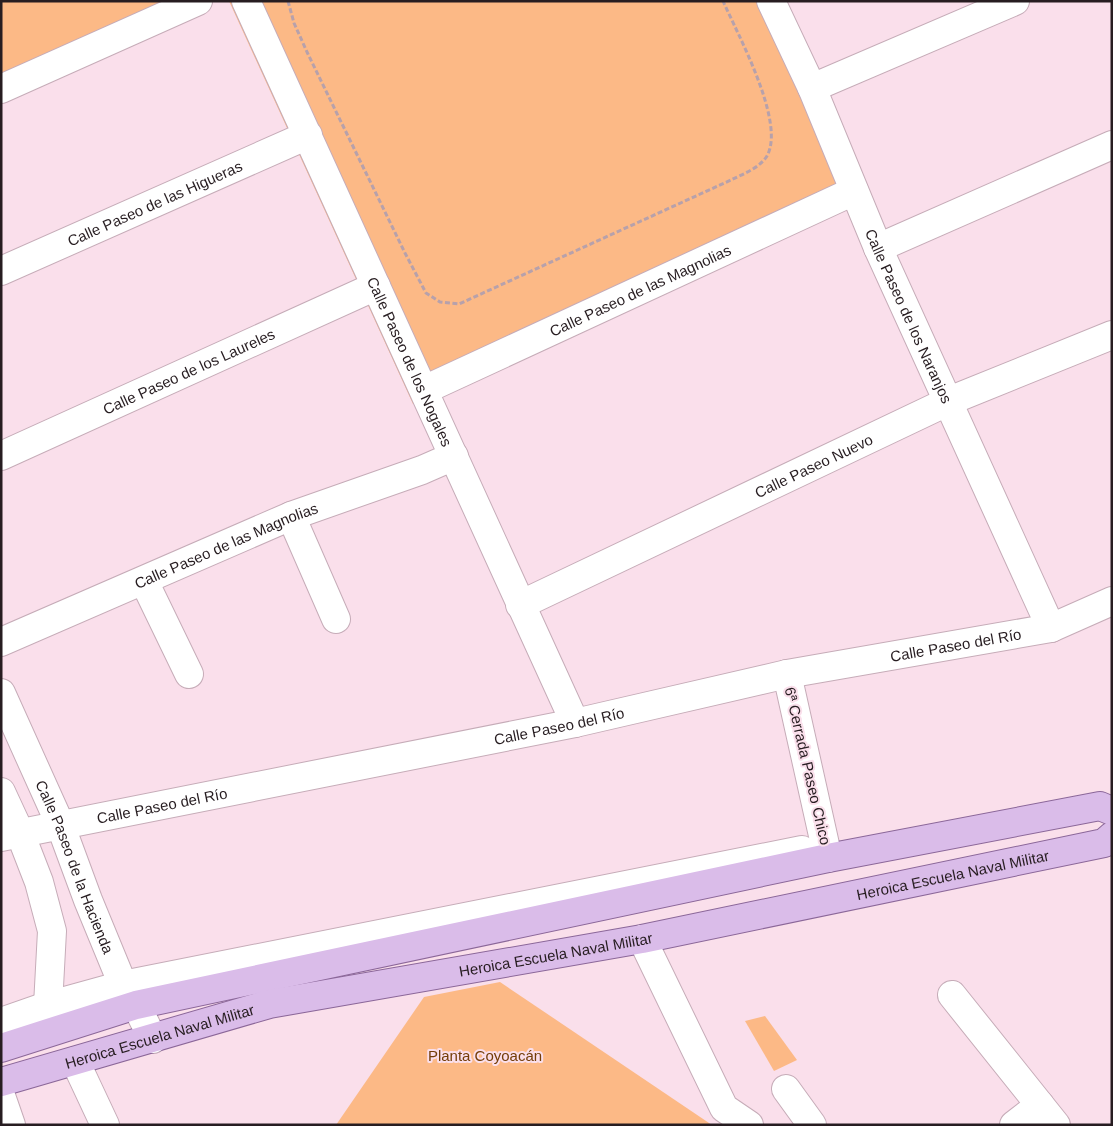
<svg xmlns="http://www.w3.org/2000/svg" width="1113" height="1126" font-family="Arial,sans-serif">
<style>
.green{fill:#fcb986}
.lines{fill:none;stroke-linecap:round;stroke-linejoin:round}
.minor-casing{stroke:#c6acb8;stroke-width:30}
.major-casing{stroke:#8b6799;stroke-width:30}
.path{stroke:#b7a1ab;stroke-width:3;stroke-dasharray:5 2.5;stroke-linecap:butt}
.minor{stroke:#fff;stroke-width:28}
.major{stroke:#dabce9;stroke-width:28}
.labels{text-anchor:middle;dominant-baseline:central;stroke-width:4;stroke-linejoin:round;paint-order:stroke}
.street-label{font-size:15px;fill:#271d21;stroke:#fadfeb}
.park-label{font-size:15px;fill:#733d08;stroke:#fadfeb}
</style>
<rect width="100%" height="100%" fill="#fadfeb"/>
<g class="green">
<path d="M1,1H174L1,76Z"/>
<path d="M229,1H759L854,205L413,404Z"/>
<path d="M500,982L712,1125H336L424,997Z"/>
<path d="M765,1016L797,1060L774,1071L745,1021Z"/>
</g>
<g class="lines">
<g class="minor-casing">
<g id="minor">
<path id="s1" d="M246,1L575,723"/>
<path id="s2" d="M771,1L812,88L878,248L1051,628"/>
<path d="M812,88L1015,1"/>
<path d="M1,89L198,1"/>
<path d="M878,248L1112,145"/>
<path id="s3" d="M1,271L308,135"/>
<path id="s4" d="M424,390L854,191"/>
<path id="s5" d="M1,456L376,286"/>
<path d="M291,516L336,619"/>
<path d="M144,581L189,674"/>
<path id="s6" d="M520,605L949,401L1112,335"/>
<path id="s7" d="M1,642L291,516L422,470L454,456"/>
<path d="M787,674L828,858"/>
<path id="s8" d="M1,693L60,824L88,900L123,985L136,1005L153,1039"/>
<path d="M1,792L20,833L39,882L52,931L47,1024"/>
<path id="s9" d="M1,837L575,723L787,674L1051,628L1112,601"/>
<path d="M642,939L724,1108L749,1125"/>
<path d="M952,995L1056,1125"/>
<path d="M1,1022L47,1006L123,985L802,850"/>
<path d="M75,1061L105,1125"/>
<path d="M786,1089L812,1125"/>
<path d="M1,1096L11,1125"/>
<path d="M1014,1125L1040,1105"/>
</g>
</g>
<g class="major-casing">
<g id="major">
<path d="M1,1048L136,1005L828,858L1100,806L1112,811"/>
<path id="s10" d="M1,1082L269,1004L642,939L1104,843L1112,836"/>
</g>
</g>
<path class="path" d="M288,1L294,23L307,52L405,253L426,293L440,302L459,304L731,180C743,174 762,167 768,154C784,119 738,35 723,1"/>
<use href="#minor" class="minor"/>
<use href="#major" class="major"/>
</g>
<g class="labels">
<g class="street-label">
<text stroke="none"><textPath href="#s3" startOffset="168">Calle Paseo de las Higueras</textPath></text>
<text stroke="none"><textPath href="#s4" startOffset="238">Calle Paseo de las Magnolias</textPath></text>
<text stroke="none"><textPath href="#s2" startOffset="344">Calle Paseo de los Naranjos</textPath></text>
<text stroke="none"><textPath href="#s1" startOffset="396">Calle Paseo de los Nogales</textPath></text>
<text stroke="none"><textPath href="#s5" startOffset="206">Calle Paseo de los Laureles</textPath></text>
<text stroke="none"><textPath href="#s6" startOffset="325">Calle Paseo Nuevo</textPath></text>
<text stroke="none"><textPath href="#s7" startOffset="245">Calle Paseo de las Magnolias</textPath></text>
<text stroke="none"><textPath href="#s9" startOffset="974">Calle Paseo del Río</textPath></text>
<text stroke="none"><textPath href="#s9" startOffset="569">Calle Paseo del Río</textPath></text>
<text transform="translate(808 766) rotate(77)">6ª Cerrada Paseo Chico</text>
<text stroke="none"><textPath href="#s9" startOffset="164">Calle Paseo del Río</textPath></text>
<text stroke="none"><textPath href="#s8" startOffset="189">Calle Paseo de la Hacienda</textPath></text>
<text stroke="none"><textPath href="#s10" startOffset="975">Heroica Escuela Naval Militar</textPath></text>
<text stroke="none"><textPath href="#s10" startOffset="570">Heroica Escuela Naval Militar</textPath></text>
<text stroke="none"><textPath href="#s10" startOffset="165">Heroica Escuela Naval Militar</textPath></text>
</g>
<g class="park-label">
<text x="485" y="1055">Planta Coyoacán</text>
</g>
</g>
<rect width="1113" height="1126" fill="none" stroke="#271d21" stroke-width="5"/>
</svg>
